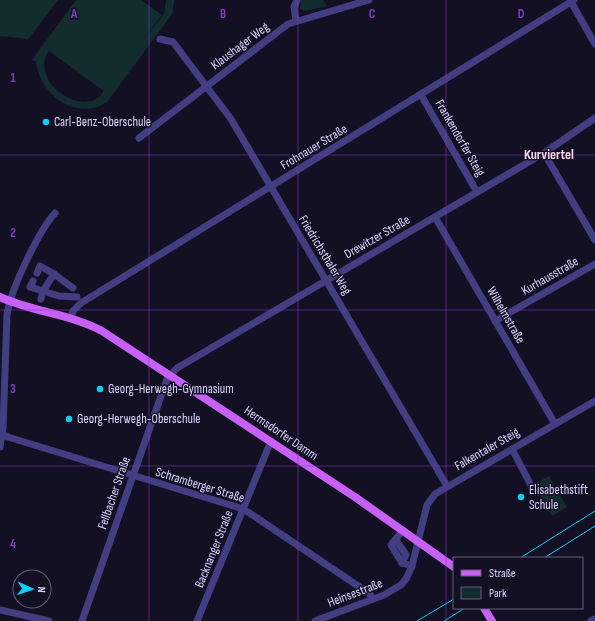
<svg xmlns="http://www.w3.org/2000/svg" width="595" height="621" font-family="'Sofia Sans Condensed',sans-serif">
<style>
.green{fill:#132d2e;fill-rule:evenodd}
.lines{fill:none;stroke-linecap:round;stroke-linejoin:round}
.minor{stroke:#433d81;stroke-width:7}
.major{stroke:#c860f8;stroke-width:8}
.tram{stroke:#0ad0f4;stroke-width:1}
.grid{fill:none;stroke:#853dc5;stroke-width:1;stroke-opacity:0.55}
.poi-dot{fill:#0ad0f4;stroke:#141024;stroke-width:1.5}
.labels{text-anchor:middle;dominant-baseline:central;stroke-width:3;stroke-linejoin:round;paint-order:stroke}
.street-label{font-size:13px;fill:#dbd5fd;stroke:#141024}
.poi-label{font-size:13px;fill:#dbd5fd;stroke:#141024;text-anchor:start}
.neighbourhood-label{font-size:14px;font-weight:bold;fill:#fdd6ed;stroke:#141024}
.grid-label{font-size:13px;text-anchor:middle;font-weight:bold;fill:#853dc5;stroke:#141024;stroke-width:3;stroke-linejoin:round;paint-order:stroke}
</style>
<rect width="100%" height="100%" fill="#141024"/>
<g class="green">
<path d="M0,0H58L28,39L0,36Z"/>
<path d="M76,0H141L162,15L140,44L164,14L166,0H174V2L172,14L107,102C77,122 40,95 36,62L32,60ZM49,51L104,91C86,122 27,80 49,51Z"/>
<path d="M301,0H323L327,6L305,11L300,9Z"/>
<path d="M549,476L567,507L552,516L534,485Z"/>
</g>
<g class="lines">
<g class="minor">
<path d="M570,0L595,44"/>
<path d="M296,21L294,7L297,0"/>
<path d="M160,39L173,42L231,119L447,486"/>
<path d="M421,95L477,192"/>
<path d="M139,138L288,24L369,0"/>
<path d="M544,153L595,240"/>
<path d="M435,217L555,424"/>
<path d="M37,273L40,266L54,274L73,288"/>
<path d="M33,281L30,287L59,296L77,297"/>
<path d="M41,299L43,291L54,274"/>
<path d="M71,318L73,311L81,303L574,0"/>
<path d="M495,321L595,264"/>
<path d="M0,433L8,437L237,507L248,512L370,594L372,599"/>
<path d="M0,447L3,428L7,315C10,291 38,232 55,213"/>
<path d="M512,449L534,491"/>
<path d="M403,530L391,545L402,563L412,566"/>
<path d="M396,540L406,555L402,563"/>
<path d="M0,610L49,621"/>
<path d="M82,621L167,379L177,368L544,153L595,118"/>
<path d="M197,621L271,441"/>
<path d="M315,621L384,595L401,585L406,579L412,566L427,505L435,494L595,401"/>
<path d="M591,621L595,619"/>
</g>
<g class="major">
<path d="M0,297C33,312 70,314 102,331L355,497L454,567"/>
<path d="M484,608L492,621"/>
</g>
<g class="tram">
<path d="M520,558L595,511"/>
<path d="M544,558L595,526"/>
<path d="M417,621L454,599"/>
<path d="M444,621L465,608"/>
</g>
</g>
<path class="grid" d="M149,0V621M298,0V621M446,0V621M0,155H595M0,310H595M0,466H595"/>
<g class="poi-dot">
<circle cx="46" cy="122" r="4"/>
<circle cx="100" cy="389" r="4"/>
<circle cx="69" cy="419" r="4"/>
<circle cx="521" cy="497" r="4"/>
</g>
<g class="labels">
<g class="street-label">
<text transform="translate(240 46) rotate(-37)">Klaushager Weg</text>
<text transform="translate(460 138) rotate(60)">Frankendorfer Steig</text>
<text transform="translate(314 147) rotate(-31)">Frohnauer Straße</text>
<text transform="translate(377 237) rotate(-30)">Drewitzer Straße</text>
<text transform="translate(325 255) rotate(59)">Friedrichsthaler Weg</text>
<text transform="translate(550 276) rotate(-30)">Kurhausstraße</text>
<text transform="translate(506 315) rotate(60)">Wilhelmstraße</text>
<text transform="translate(281 433) rotate(34)">Hermsdorfer Damm</text>
<text transform="translate(487 449) rotate(-30)">Falkentaler Steig</text>
<text transform="translate(200 485) rotate(17)">Schramberger Straße</text>
<text transform="translate(114 493) rotate(-71)">Fellbacher Straße</text>
<text transform="translate(214 549) rotate(-68)">Backnanger Straße</text>
<text transform="translate(355 593) rotate(-21)">Heinsestraße</text>
</g>
<g class="poi-label">
<text x="54" y="122">Carl-Benz-Oberschule</text>
<text x="108" y="389">Georg-Herwegh-Gymnasium</text>
<text x="77" y="419">Georg-Herwegh-Oberschule</text>
<text x="529" y="490">Elisabethstift<tspan x="529" dy="15">Schule</tspan></text>
</g>
<g class="neighbourhood-label">
<text x="549" y="154">Kurviertel</text>
</g>
</g>
<g class="grid-label">
<text x="74" y="18">A</text>
<text x="223" y="18">B</text>
<text x="372" y="18">C</text>
<text x="521" y="18">D</text>
<text x="13" y="82">1</text>
<text x="13" y="237">2</text>
<text x="13" y="393">3</text>
<text x="13" y="548">4</text>
</g>
<rect x="453" y="557" width="130" height="52" fill="#141024" stroke="#645f7b"/>
<rect x="461" y="570" width="20" height="6" fill="#c860f8" stroke="#645f7b"/>
<text x="489" y="577" font-size="12" fill="#dbd5fd">Straße</text>
<rect x="461" y="587" width="20" height="12" fill="#132d2e" stroke="#645f7b"/>
<text x="489" y="597" font-size="12" fill="#dbd5fd">Park</text>
<g transform="translate(32 589) rotate(93)"><circle r="19" fill="#141024" stroke="#645f7b"/>
<path d="M0-3L7 15L0 10L-7 15Z" fill="#0ad0f4"/>
<text y="-6" font-size="11" font-weight="bold" text-anchor="middle" fill="#dbd5fd">N</text>
</g>
</svg>
